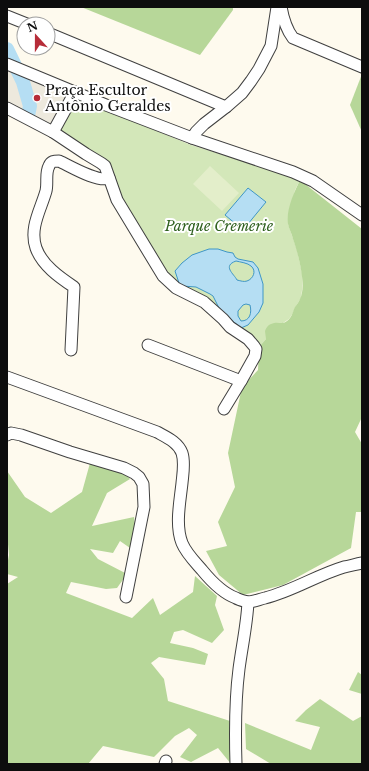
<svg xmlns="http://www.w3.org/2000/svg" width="369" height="771" font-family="'Libre Baskerville',serif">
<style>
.green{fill:#d3e7b9}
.forest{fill:#b7d799}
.pitch{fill:#e3eeca}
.plaza{fill:#ede9dd}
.water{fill:#b5def3;stroke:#3f96c6;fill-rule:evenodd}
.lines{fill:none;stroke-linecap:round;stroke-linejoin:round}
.river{stroke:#b5def3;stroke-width:14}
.minor-casing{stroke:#404040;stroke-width:13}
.minor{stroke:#fff;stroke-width:11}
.poi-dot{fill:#b62c38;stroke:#fff;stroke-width:1.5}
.labels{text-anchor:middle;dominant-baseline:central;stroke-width:4;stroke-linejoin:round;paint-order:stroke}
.poi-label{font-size:14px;fill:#0d0d0d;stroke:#fff;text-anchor:start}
.park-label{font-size:14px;font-style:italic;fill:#306120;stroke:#fff}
</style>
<rect width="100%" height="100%" fill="#fefaee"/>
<path class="green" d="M77,98L191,145L292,176L300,180L295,190L288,224L297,250L302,273V290L301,298L296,306L293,313L289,319L283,323H276L266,339L259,347L189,292L168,278L122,200L109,165L59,132Z"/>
<g class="forest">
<path d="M81,7H233V10L200,55Z"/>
<path d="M362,74V132L350,105Z"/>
<path d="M300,180L362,229V417L355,432L362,444V512H356L351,548L283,585L243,595L219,575L206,551L227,546L218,522L235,487L228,453L242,387L258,370L259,347L266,339L265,331C266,328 268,325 271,324C279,320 283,327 290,318C293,314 293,311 295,307C297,304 299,302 300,299C307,286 298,253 293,239C292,234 289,229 288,224C286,209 294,193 300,180Z"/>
<path d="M90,463L125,473L130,479L107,493L92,526L134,517L136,533L130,548L120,541L113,553L90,549L98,559L127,574L117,588L106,589L71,582L66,593L132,618L153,598L160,615L193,592L195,576L217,596L215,605L224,630L212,643L183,630L174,632L170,643L193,648L208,654L205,665L159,657L151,663L164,679L168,701L230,721L234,764H231L218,748L191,762L180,757L197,735L189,728L175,736L154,757L103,746L88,764H7V584L18,577L7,574V566L9,555L7,533V471L25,497L51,513L82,492Z"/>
<path d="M358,672L362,675V694L349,690Z"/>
<path d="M320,699L353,721L362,716V764H271L246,749L245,723L311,750L320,727L295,721L306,710Z"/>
</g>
<path class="pitch" d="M210,166L239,193L222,211L193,184Z"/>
<path class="plaza" d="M7,68L69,94L52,127L9,104L7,101Z"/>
<g class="water">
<path d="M248,188L266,202L243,230L225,215Z"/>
<path d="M209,249H218L227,252L233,253L235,257L238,259L253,262L258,268L263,284V303L259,312L248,325L241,328L222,312L219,308L213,296L210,294L196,287L182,286L179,283L175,271L182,263L192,255ZM236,261C240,262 248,263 251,266C257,271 253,279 247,281C244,282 241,281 237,280C234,274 222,266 236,261ZM246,304L250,305C252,313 250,321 241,321L238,316V311L243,305Z"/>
</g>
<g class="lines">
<path class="river" d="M7,49L23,82L30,106L28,116"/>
<g class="minor-casing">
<g id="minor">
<path d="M281,7C283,18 286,29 293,38L362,67"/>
<path d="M7,16L27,24"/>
<path d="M48,33L226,107"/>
<path d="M7,64L106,105L192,138L293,172L313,181L362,215"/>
<path d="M7,108L53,132L86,154L101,163L105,166L117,200L163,276L176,288L204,302L223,319L230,327L248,339L254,346L256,349L255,356L241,381L224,409"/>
<path d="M53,132L75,92"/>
<path d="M192,138L196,132L204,124L226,107L242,93L251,81L259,69L271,46L277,7"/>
<path d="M148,345L241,381"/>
<path d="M71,350L74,287C59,277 42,265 36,248C29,228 41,209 46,191C48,183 45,173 49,166C51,161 54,161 59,161C70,166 98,183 109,178"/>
<path d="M7,377L157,432C166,437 178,442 182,453C185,462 183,473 182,483C180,502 175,525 182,543C186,553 195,562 202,570C211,581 222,593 236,598C239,600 244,601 248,602C253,602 260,599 265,598C293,591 317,575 344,567C350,566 356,564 362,563"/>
<path d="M7,435L11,433L21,435L70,452L124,468L134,473L139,477L143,484L144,507L126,597"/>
<path d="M165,764L166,761"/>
<path d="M236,764C235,732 235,700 239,669C242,646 247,624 248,602"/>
</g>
</g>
<use href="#minor" class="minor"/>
</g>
<circle class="poi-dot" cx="37" cy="98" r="4"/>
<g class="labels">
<g class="poi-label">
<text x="45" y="90">Praça Escultor<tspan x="45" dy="16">Antônio Geraldes</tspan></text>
</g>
<g class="park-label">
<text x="219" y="226">Parque Cremerie</text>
</g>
</g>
<rect width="369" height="771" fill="none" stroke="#0d0d0d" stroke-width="16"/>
<g transform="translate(36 36) rotate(339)"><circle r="19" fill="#ffffff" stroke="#9e9e9e"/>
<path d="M0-3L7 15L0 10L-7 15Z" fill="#b62c38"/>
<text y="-6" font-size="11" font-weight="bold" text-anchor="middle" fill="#0d0d0d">N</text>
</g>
</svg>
